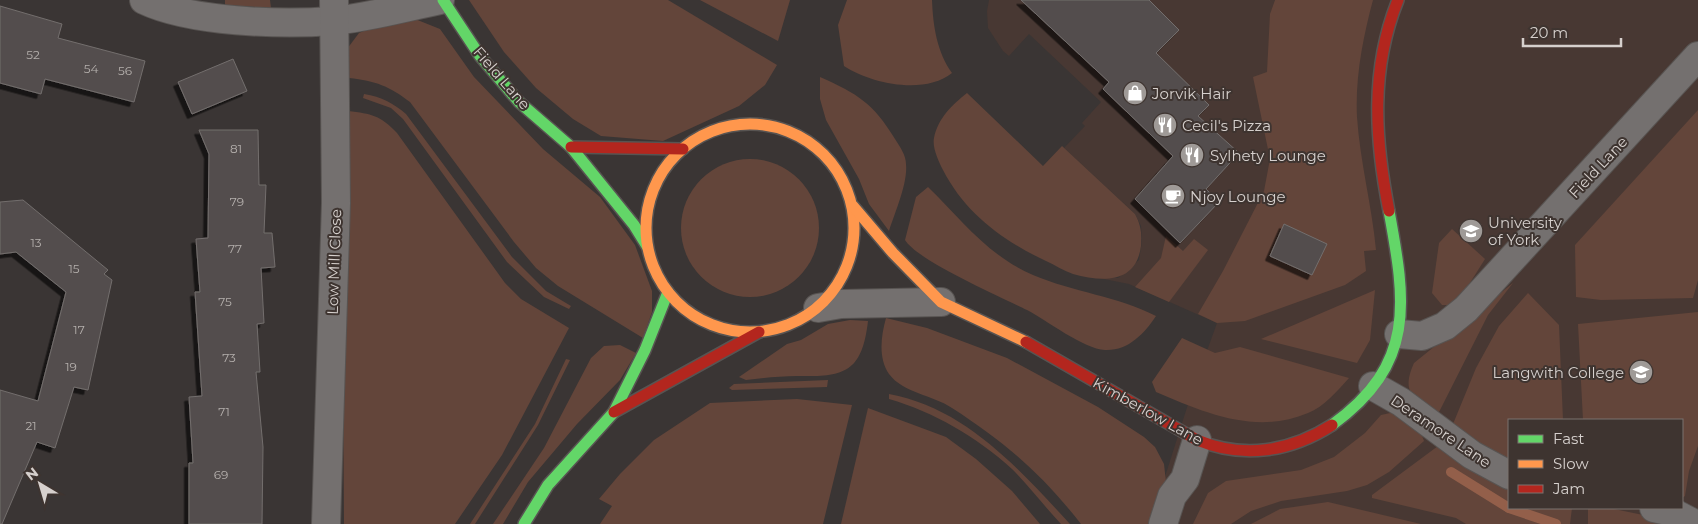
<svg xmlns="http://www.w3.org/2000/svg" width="1698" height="524" font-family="Montserrat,sans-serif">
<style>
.built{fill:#483833;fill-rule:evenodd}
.green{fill:#63453a}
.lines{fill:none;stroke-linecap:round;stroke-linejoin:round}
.stream{stroke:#935f4a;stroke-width:10}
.building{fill:#534e4d;stroke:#736e6d;filter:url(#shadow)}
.street-casing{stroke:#585452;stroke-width:30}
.fast-casing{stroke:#585452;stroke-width:14}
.slow-casing{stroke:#585452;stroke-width:14}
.jam-casing{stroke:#585452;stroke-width:14}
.street{stroke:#74706f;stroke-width:28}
.fast{stroke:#63d668;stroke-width:11}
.slow{stroke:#ff974d;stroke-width:11}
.jam{stroke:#b3261e;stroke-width:11}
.labels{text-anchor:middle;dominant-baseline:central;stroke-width:4;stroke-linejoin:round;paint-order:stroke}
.number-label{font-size:12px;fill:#b5b0ad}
.street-label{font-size:15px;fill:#d6d0cd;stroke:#3e3430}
.poi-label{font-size:15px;fill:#d6d0cd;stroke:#3e3430;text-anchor:start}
</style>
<defs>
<filter id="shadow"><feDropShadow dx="-4.5" dy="4.5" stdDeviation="0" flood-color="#0009"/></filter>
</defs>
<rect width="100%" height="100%" fill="#3a3534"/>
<path class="built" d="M989,0H1275L1271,12L1283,0H1698V524H1150L1190,398L1217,323L1129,284L1089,276L1118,278L1139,260L1142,241L1141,226L1135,214L1064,148L1085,126L1082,123L1101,102L1029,34L1009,56L1003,51L988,28L987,11ZM1509,420H1682V508H1509Z"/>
<g class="green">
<path d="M225,0H270L271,8L225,5Z"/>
<path d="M469,0H668L777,65L765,85L739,106L663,141L601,136L573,119L536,88L504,52Z"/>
<path d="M700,0H790L778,41Z"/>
<path d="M847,0H932C933,26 937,52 952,73C925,95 871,84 844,66L838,25Z"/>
<path d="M1275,0H1373C1363,37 1355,78 1357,117C1360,162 1372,206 1376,250L1364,251L1366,271L1345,285L1245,321L1217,323L1198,314L1223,271L1264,191L1270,159L1253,77L1267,72L1270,14Z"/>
<path d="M415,19L440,29L474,77L543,149L600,197L635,245L652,291V312L643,338L558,286L536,268L514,242L410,102C389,86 376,81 349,78L347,49L359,33L377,25Z"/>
<path d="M820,77C858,94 873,103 895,139C900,147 906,155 906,164C908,183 895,212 889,231L869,204L859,179L826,120L820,99Z"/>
<path d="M967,93L1043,166L1062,146L1135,214C1141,225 1142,234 1141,246C1136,284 1103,282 1073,274C1064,271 1055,265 1046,261C1003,241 965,213 943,170C939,162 932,148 934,138C938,118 952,105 967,93Z"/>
<path d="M364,94C382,97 393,103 406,114L512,257L546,291L571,306L569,309L544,297L507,262L403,119L391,108L363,98Z"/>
<path d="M1698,110V280L1693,298L1601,300L1576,297L1575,245Z"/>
<path d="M348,111C372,114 380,115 397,133L505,283L521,299L569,328L502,455L455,524H344L343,373Z"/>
<circle cx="750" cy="228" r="69"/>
<path d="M928,187C962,220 987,255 1033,275C1073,292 1117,296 1156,316C1144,334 1128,351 1105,350C1084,349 1046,320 1027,310C1001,297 918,261 905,240L916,197Z"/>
<path d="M1452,229L1485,259L1456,305H1442L1432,293L1439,243Z"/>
<path d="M1166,236L1183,251L1194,239L1208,250L1169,302L1135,287L1161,258Z"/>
<path d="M1513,283L1488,315L1437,416C1415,398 1400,394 1414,363Z"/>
<path d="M1375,290L1370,340L1357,363L1261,339Z"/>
<path d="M1528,293L1559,325L1563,420H1509V461L1489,452L1453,424L1476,368L1499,326Z"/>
<path d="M1698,312V446L1689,471L1685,496L1682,498V420H1583L1578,324Z"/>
<path d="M886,318L927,328L1007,358L1098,407L1144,437L1155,447L1164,464L1166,482L1151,524H1081C1041,473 1006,443 952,408C933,395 903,393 889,374C878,358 881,336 886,318Z"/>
<path d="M850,320L868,321C862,373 844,377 797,376C780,376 763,378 746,380L739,377L787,344L801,340L828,324Z"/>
<path d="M1182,338L1215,353L1240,347L1349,378C1338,390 1324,407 1308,413C1256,435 1205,413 1156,392L1152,382Z"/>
<path d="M620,345L636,353L620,380L577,424L528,482L503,524H493L544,448L591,358L604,346Z"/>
<path d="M566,359L570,360L538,425L475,524H470L535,424Z"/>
<path d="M828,380L827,387L732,390L729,388L734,384Z"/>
<path d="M889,394C966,408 1020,470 1070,524H1061C1044,506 1029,486 1012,469C977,437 934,412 889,399Z"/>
<path d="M797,399L852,405L823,524H600L612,506L599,499L620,474L654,440L710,403Z"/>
<path d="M868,408L946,437L976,459L1012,491L1040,524H841Z"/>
<path d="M1395,412L1421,433L1424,441L1389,472L1367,485L1347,491L1281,501L1251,511L1231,524H1193L1208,493L1226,481L1301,470L1334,457L1365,433L1381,415Z"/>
<path d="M1438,446L1509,486V508H1572L1570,524H1466L1456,518L1372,498V495Z"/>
<path d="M1328,502L1421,524H1251L1280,509Z"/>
<path d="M1588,508L1614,509L1687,524H1588Z"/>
</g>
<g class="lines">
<g class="stream">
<path d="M1451,472L1509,508"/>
<path d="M1509,508L1556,524"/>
</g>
</g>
<g class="building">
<path d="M1021,0H1149L1179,30L1156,53L1209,105L1198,116L1239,153L1206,189L1219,202L1180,243L1135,199L1173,156L1103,89L1109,82Z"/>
<path d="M0,6L62,24L58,38L145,61L134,102L45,79L41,94L0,83Z"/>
<path d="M233,59L247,91L192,114L178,82Z"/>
<path d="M199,130H258L259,185H266L264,233H272L275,267L261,268L264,323L257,324L260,372H256L263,447L262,524H189V463H193L189,397L202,396L195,292H200L196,239L208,238L209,154Z"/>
<path d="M23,200L108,270L104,274L112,280L88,390L74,387L55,448L37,442L2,524H0V390L38,401L66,292L16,252L0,254V202Z"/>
<path d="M1284,224L1327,244L1312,275L1270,256Z"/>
</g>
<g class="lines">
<g class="street-casing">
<g id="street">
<path d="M144,0C190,22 281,25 332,21C367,18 406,7 440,0"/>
<path d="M818,308L841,304L941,302"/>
<path d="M1399,334L1422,336L1445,326L1466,309L1698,56"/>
<path d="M1373,386L1401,402L1472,455L1509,475"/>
<path d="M1654,508L1672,512L1695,524"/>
<path d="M326,524L336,203L334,0"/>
<path d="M1163,524L1172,496L1185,479L1197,440"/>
</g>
</g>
<g class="fast-casing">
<g id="fast">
<path d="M443,0L480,56L519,102L571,147L634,225L647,246"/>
<path d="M1332,425C1416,364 1406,303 1389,211"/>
<path d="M524,524L548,485L614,412L645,350L668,292"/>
</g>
</g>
<g class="slow-casing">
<g id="slow">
<circle cx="750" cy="228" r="104"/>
<path d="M853,206L893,253L941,302L1026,342"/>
</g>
</g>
<g class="jam-casing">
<g id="jam">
<path d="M571,147L683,149"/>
<path d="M1389,211C1375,140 1370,69 1398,0"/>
<path d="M1026,342L1197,440C1243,459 1290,452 1332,425"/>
<path d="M614,412L759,332"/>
</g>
</g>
<use href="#street" class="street"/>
<use href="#fast" class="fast"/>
<use href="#slow" class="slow"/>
<use href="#jam" class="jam"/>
</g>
<defs>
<g id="shop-disc" transform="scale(1.25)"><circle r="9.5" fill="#9f9a97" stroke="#3e3430"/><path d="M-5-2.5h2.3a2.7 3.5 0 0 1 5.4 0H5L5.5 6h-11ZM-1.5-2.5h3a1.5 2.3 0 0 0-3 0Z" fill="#fff"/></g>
<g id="restaurant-disc" transform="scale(1.25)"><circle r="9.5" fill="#9f9a97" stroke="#3e3430"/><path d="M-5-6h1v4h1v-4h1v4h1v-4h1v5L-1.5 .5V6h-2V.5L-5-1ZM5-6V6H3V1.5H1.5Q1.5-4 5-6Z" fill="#fff"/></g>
<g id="cafe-disc" transform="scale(1.25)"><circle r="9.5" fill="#9f9a97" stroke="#3e3430"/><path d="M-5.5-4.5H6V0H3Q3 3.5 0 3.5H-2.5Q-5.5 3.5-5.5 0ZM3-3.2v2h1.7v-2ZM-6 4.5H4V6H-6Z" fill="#fff"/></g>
<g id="university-disc" transform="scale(1.25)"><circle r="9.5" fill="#9f9a97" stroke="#3e3430"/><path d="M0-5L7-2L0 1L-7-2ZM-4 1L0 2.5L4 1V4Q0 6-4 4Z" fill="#fff"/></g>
</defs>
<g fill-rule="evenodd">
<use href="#shop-disc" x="1135" y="93"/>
<use href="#restaurant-disc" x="1165" y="125"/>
<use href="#restaurant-disc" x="1192" y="155"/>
<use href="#cafe-disc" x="1173" y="196"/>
<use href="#university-disc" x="1471" y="231"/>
<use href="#university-disc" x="1641" y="372"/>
</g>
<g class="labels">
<g class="number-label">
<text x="33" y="54">52</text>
<text x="91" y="68">54</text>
<text x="125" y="70">56</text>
<text x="236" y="148">81</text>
<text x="237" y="201">79</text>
<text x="36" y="242">13</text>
<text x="235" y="248">77</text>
<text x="74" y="268">15</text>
<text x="225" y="301">75</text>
<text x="79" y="329">17</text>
<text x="229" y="357">73</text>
<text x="71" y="366">19</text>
<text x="224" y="411">71</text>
<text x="31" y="425">21</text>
<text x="221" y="474">69</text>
</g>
<g class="street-label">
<text transform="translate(502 78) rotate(49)">Field Lane</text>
<text transform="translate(1598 167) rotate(-47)">Field Lane</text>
<text transform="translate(334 262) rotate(-88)">Low Mill Close</text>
<text transform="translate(1148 411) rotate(29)">Kimberlow Lane</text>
<text transform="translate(1441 431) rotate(34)">Deramore Lane</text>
</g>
<g class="poi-label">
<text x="1152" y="93">Jorvik Hair</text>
<text x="1182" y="125">Cecil's Pizza</text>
<text x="1210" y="155">Sylhety Lounge</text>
<text x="1190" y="196">Njoy Lounge</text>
<text x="1488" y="222">University<tspan x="1488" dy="17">of York</tspan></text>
<text x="1624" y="372" text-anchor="end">Langwith College</text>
</g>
</g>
<rect x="1508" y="419" width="175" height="90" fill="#3e3430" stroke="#7b726f"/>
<rect x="1518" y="435" width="25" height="8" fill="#63d668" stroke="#7b726f"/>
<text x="1553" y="444" font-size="15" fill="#d6d0cd">Fast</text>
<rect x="1518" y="460" width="25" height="8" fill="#ff974d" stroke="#7b726f"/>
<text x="1553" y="469" font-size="15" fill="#d6d0cd">Slow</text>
<rect x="1518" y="485" width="25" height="8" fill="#b3261e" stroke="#7b726f"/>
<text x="1553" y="494" font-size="15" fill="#d6d0cd">Jam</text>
<g transform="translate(40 484) rotate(322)" stroke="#3e3430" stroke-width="4" paint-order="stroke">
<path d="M0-4L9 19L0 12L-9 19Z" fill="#d6d0cd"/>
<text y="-8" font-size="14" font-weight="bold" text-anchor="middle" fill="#d6d0cd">N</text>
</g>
<path d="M1523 38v8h98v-8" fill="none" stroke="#d6d0cd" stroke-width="2.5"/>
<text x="1530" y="38" font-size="15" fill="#d6d0cd" stroke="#3e3430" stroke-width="4" paint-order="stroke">20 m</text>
</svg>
